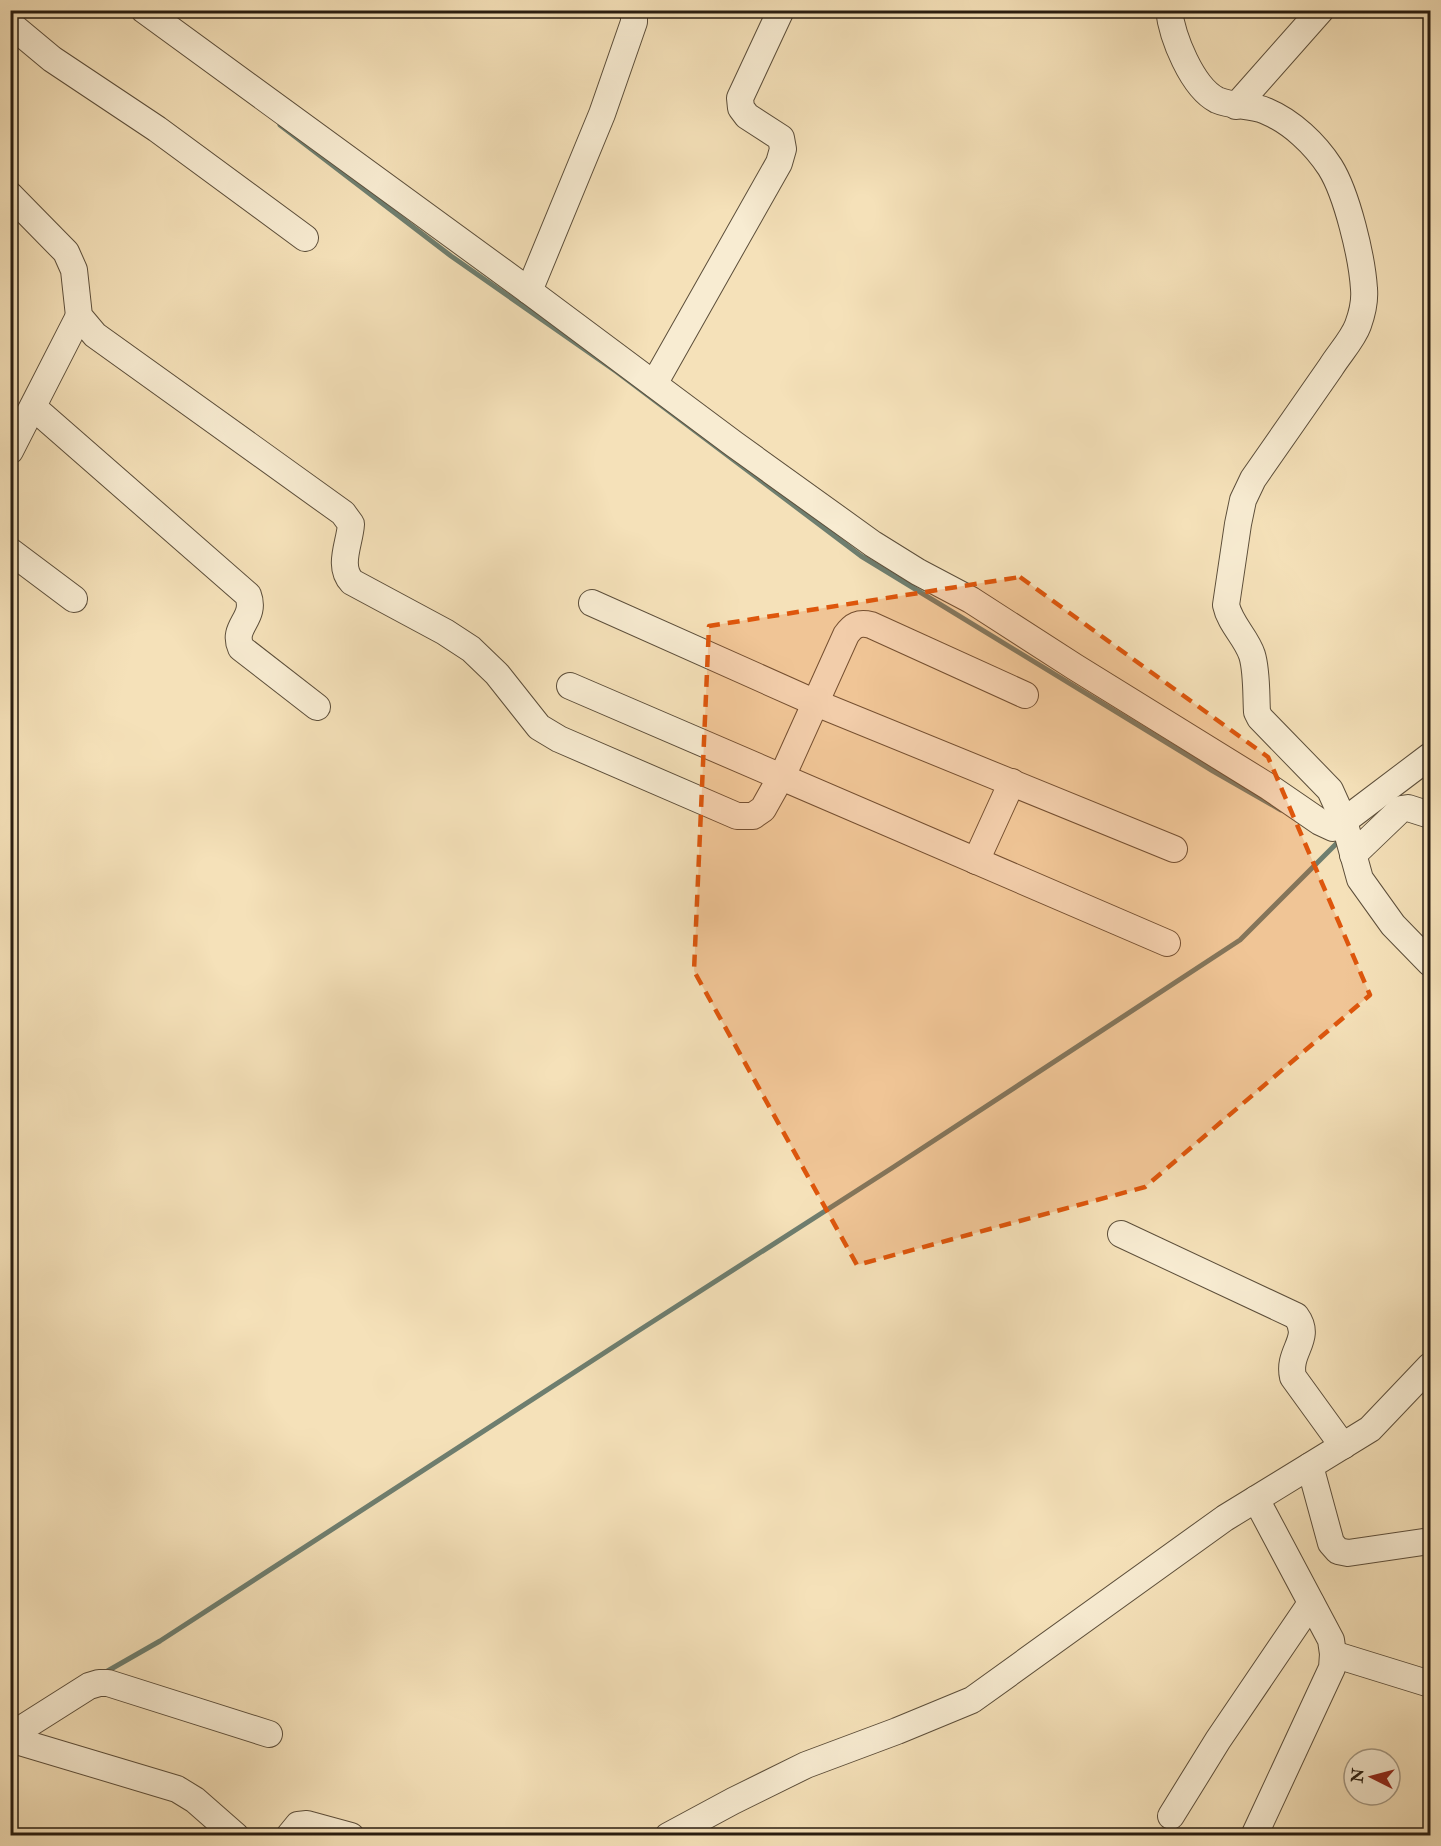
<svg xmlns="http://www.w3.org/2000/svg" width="1441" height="1846" font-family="'IM FELL Double Pica',serif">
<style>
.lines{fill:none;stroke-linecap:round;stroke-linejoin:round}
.stream{stroke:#6e7e6f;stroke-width:5}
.minor-casing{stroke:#5c4e3a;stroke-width:28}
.minor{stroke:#f8ecd2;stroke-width:26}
.marked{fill:#de560c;fill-opacity:0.2;stroke:#de560c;stroke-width:4.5;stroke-dasharray:12 8;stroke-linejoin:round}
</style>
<rect width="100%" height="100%" fill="#f5e1b9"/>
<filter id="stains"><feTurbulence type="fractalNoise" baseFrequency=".00333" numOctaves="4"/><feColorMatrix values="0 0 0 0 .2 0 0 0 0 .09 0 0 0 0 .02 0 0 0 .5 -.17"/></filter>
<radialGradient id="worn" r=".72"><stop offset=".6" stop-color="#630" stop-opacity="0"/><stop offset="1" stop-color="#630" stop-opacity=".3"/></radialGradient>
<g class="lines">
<g class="stream">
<path d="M280,125L451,256L617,372L861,556L1213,771L1281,810"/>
<path d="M104,1673L160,1641L638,1331L892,1168L1240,940L1340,840"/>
</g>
<g class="minor-casing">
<g id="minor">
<path d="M144,10L529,291L734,444L873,544L918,572L971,600L1075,667L1269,787L1320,822L1333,828L1345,825"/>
<path d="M1169,10C1172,37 1192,87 1217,100C1233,107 1251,104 1266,111C1292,122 1315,144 1330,167C1347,194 1362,257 1364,289C1365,300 1362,314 1358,325C1353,339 1339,354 1331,367C1305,404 1279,442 1253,479L1243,500L1238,524L1226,605C1230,624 1246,637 1252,655C1257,671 1256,695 1257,712L1260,718L1330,790L1344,821L1360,879L1393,925L1430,963"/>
<path d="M10,24L52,59L157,129L305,238"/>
<path d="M1236,106L1321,10"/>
<path d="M10,195L66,252L74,270L79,316L95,335L343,513L351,524C350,543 337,566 352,582L445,632L471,649L497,674L539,727L559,739L737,816H753L763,809L786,768L846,635C853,625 859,622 871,625L1025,695"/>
<path d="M529,291L602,114L634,22V14L631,10"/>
<path d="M654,384L779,163L783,149L781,138L747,116L741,108L740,98L781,10"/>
<path d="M33,407L248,595C257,619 231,626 241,648L317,707"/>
<path d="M10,451L79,316"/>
<path d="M10,551L74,599"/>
<path d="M592,603L816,703L1174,849"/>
<path d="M570,686L1167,943"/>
<path d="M1344,821L1430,756"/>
<path d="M1353,855L1401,809L1408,808L1430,815"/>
<path d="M976,861L1012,782"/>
<path d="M1121,1234L1296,1316C1313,1339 1287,1351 1293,1377L1343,1446"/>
<path d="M1310,1466L1331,1543L1338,1551L1348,1553L1430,1541"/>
<path d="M1333,1654L1430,1684"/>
<path d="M10,1736L89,1686L99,1683H108L269,1734"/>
<path d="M10,1739L177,1789L195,1800L236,1836"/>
<path d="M1171,1816L1218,1740L1311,1603"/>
<path d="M289,1836L298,1825L307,1824L351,1836"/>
<path d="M668,1836L733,1801L806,1765L897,1731L972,1700L1225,1518L1370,1429L1430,1366"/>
<path d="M1254,1836L1332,1668L1333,1654L1331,1640L1256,1499"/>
</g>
</g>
<use href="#minor" class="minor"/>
</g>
<path class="marked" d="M1020,577L1268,757L1370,995L1145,1187L857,1265L694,971L709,626Z"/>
<rect width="1441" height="1846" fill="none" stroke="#f5e1b9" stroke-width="36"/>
<rect x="12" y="12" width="1417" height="1822" fill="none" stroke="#291d10" stroke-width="3"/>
<rect x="18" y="18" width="1405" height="1810" fill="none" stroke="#291d10" stroke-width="1.5"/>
<g transform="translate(1372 1777) rotate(276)"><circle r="28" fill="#f8ecd2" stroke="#a59984" stroke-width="1.5"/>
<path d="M0-4.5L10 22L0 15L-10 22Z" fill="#8f2418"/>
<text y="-9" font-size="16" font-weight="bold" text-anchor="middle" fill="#291d10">N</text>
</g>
<rect width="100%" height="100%" filter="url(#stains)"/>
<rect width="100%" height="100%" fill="url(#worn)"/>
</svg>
